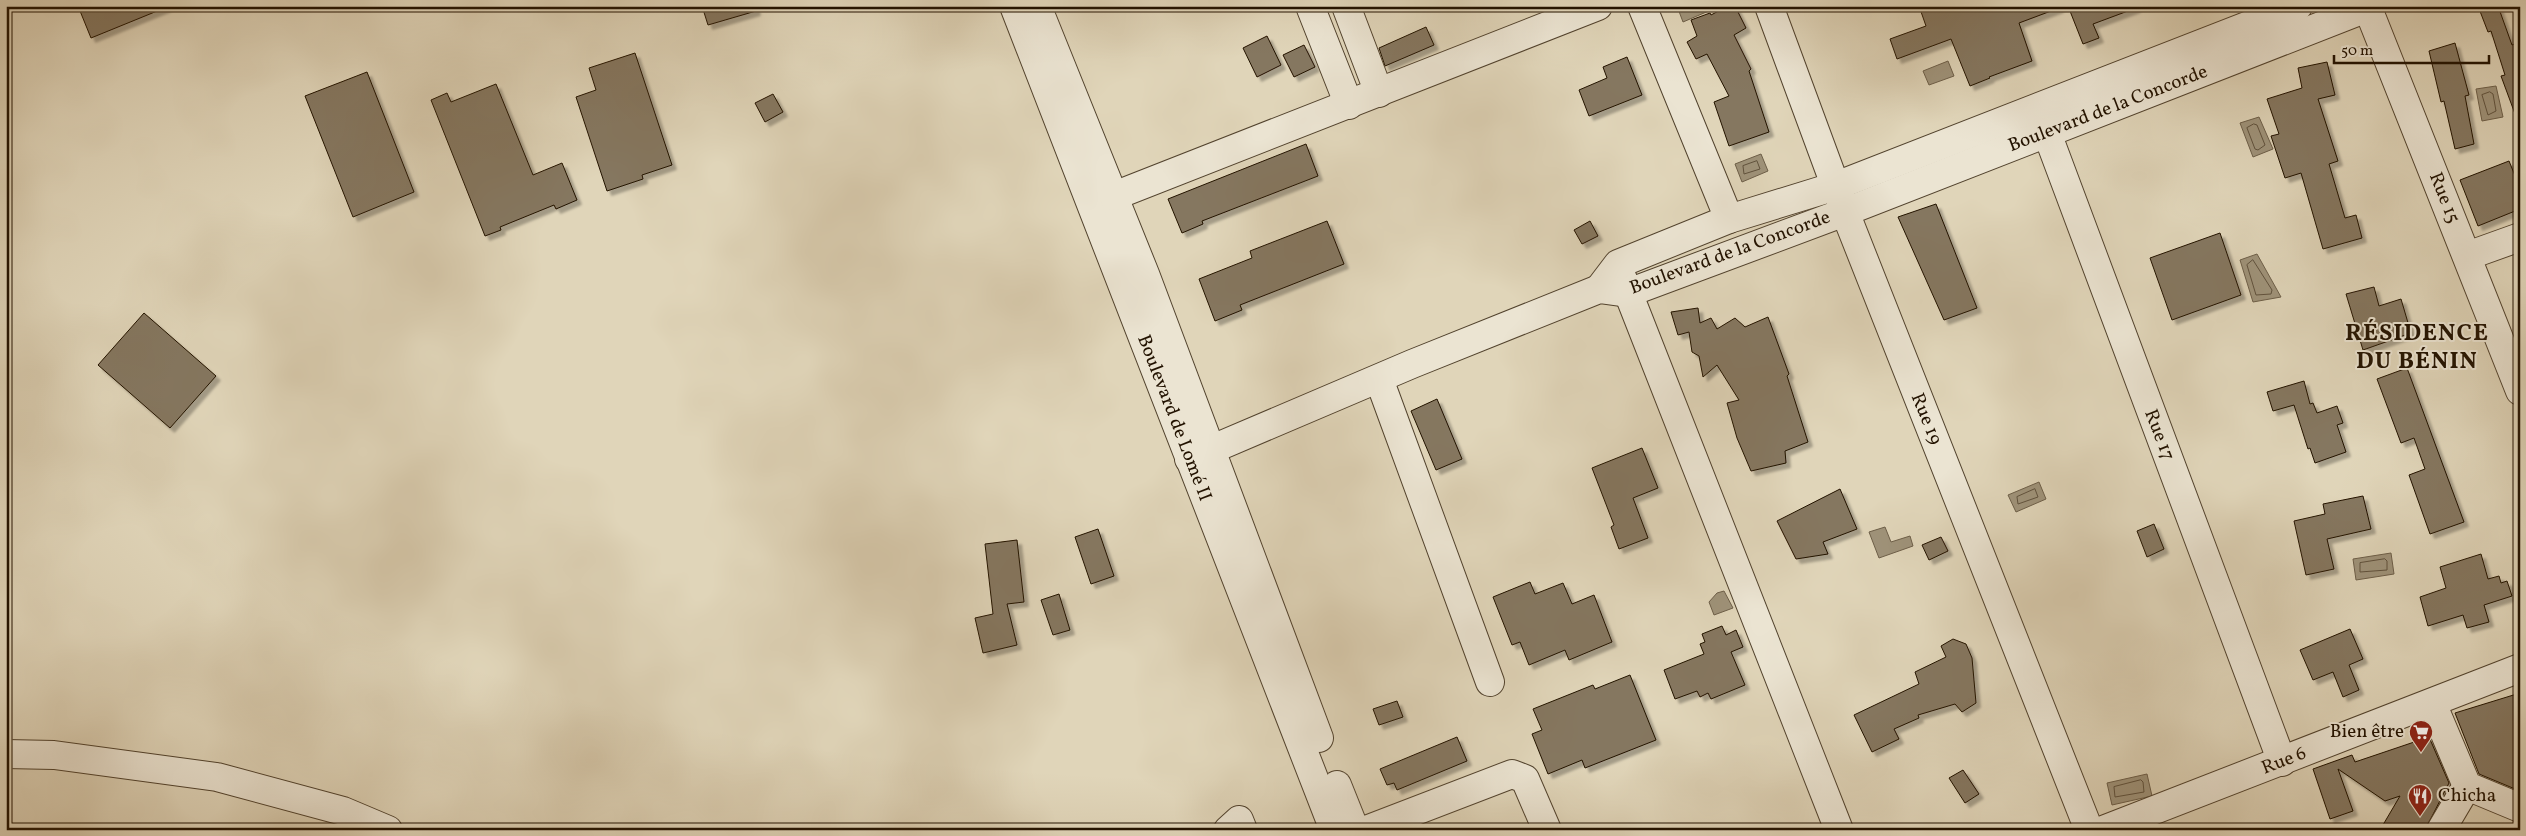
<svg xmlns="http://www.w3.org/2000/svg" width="2526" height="836" font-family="Vollkorn,serif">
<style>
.water{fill:#9f937a;stroke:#6d5f49}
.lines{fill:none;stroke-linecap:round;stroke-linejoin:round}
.shore{stroke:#60523d;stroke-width:1}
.building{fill:#857760;stroke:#221200;filter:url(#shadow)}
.minor-casing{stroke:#52432e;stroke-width:30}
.minor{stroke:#ebe4d2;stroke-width:28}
.labels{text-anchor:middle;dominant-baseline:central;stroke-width:4;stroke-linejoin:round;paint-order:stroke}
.street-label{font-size:19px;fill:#221200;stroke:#ebe4d2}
.poi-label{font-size:19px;fill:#221200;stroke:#ebe4d2;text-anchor:end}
.district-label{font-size:24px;font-weight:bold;letter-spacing:1px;fill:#221200;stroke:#ebe4d2}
</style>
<defs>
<filter id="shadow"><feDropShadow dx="4.5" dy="4.5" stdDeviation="1" flood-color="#0004"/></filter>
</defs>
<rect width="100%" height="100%" fill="#e0d5b9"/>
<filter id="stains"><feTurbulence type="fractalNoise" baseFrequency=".004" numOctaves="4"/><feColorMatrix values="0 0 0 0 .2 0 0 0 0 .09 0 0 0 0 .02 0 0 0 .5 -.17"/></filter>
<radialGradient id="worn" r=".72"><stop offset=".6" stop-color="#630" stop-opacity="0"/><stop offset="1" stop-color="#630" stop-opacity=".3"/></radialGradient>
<g class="water">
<path d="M1677,6H1710L1711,10L1683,22Z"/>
<path d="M1948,61L1954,76L1929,85L1923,71Z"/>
<path d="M2496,86L2503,117L2482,121L2476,89Z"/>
<path d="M2259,117L2273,149L2253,157L2240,123Z"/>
<path d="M1761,154L1768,171L1742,182L1735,164Z"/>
<path d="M2257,254L2281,297L2253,302L2240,260Z"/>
<path d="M2039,482L2046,499L2016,512L2008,495Z"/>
<path d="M1885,527L1891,542L1910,536L1913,546L1879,558L1869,532Z"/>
<path d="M2391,553L2394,574L2356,580L2353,559Z"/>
<path d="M1724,591L1733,608L1714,615L1709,602L1717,593Z"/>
<path d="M2147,774L2152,796L2112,805L2107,783Z"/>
</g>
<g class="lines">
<g class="shore">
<path d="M2490,92L2493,94L2496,111L2488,115L2482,95Z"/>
<path d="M2254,124L2257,125L2265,145L2258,150L2255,149L2247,128Z"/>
<path d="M1757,161L1760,169L1744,174L1743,166Z"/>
<path d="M2253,260L2272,290L2271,294L2256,295L2247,265Z"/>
<path d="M2035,489L2038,497L2018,504L2017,497Z"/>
<path d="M2385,559L2387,561V570L2360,572V563Z"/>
<path d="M2141,780L2143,782L2144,792L2115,797L2114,787Z"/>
</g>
</g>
<g class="building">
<path d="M78,6H167V7L91,38Z"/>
<path d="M702,6H755L756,11L708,25Z"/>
<path d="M1728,6H1735L1746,28L1734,35L1751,69L1749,71L1769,132L1729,146L1714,102L1729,96L1707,54L1696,59L1687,42L1697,36L1691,20L1710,13L1711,15Z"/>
<path d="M1919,6H2059V8L2019,23L2032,61L1989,77L1990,78L1970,86L1951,39L1897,59L1890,39L1926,26Z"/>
<path d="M2068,6H2136V8L2093,24L2099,38L2083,44Z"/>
<path d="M2478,6H2498L2512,45L2520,42V121L2518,122L2501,76L2505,75L2491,31L2488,32Z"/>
<path d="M1426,27L1434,45L1385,66L1379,48Z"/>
<path d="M1267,36L1281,65L1257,77L1243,48Z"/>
<path d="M2455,43L2469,95L2465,96L2474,144L2455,149L2444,101L2441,102L2429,51Z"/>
<path d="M1304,45L1315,67L1294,77L1283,55Z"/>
<path d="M635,53L672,165L642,175L643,179L607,191L576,97L596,90L589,68Z"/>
<path d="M1627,57L1642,95L1589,116L1579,90L1607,78L1603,67Z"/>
<path d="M2327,62L2335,95L2318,99L2338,161L2329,164L2345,218L2356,215L2362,238L2323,249L2301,173L2285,178L2271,136L2279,134L2267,99L2302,88L2298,68Z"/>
<path d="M367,72L414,192L353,217L305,96Z"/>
<path d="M496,84L533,175L562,163L577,200L556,209L554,205L500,227L501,230L485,236L431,100L447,93L451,102Z"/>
<path d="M773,94L783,112L765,122L755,103Z"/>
<path d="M1306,144L1318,176L1202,221L1203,224L1182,233L1168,199Z"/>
<path d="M2509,161L2520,188V209L2478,226L2460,180Z"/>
<path d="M1936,204L1977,308L1944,320L1898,217Z"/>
<path d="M1327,221L1344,264L1240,305L1242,310L1215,321L1199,279L1252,258L1250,251Z"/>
<path d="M1590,221L1598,236L1582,244L1574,230Z"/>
<path d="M2220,233L2241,295L2172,320L2150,258Z"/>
<path d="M2374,287L2379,306L2401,299L2411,333L2363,350L2346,294Z"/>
<path d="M1698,308L1700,323L1711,318L1717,329L1735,318L1745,327L1768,317L1789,374L1787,376L1808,442L1785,451L1786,463L1751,471L1737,438L1727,403L1739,400L1717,365L1703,377L1699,356L1692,352L1689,332L1678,335L1671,312Z"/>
<path d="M144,313L216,376L170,428L98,365Z"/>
<path d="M2407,368L2464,522L2430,534L2409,475L2425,469L2414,438L2401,443L2377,379Z"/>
<path d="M2304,381L2310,404L2313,403L2317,413L2337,406L2343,423L2337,425L2346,452L2315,463L2310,448L2308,449L2294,405L2273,411L2267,392Z"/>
<path d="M1437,399L1462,459L1436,470L1411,411Z"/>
<path d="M1642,448L1658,488L1633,498L1648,538L1619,549L1611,527L1614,525L1592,468Z"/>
<path d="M1840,489L1857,529L1823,542L1828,554L1796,559L1777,521Z"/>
<path d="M2363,496L2371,529L2327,539L2334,569L2306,575L2294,521L2325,514L2323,504Z"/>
<path d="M2154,524L2164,549L2147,557L2137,531Z"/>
<path d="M1098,529L1114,576L1091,584L1075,537Z"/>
<path d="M1941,537L1948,551L1929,560L1922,545Z"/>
<path d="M1017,540L1024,602L1007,604L1017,645L983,653L975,618L993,614L985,544Z"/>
<path d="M2481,554L2488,579L2499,576L2501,583L2507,581L2512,596L2484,605L2489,622L2467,628L2463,615L2428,626L2420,597L2446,588L2440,567Z"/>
<path d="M1530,582L1535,594L1563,583L1572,604L1594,595L1612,642L1569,660L1565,650L1529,665L1520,642L1512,645L1493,597Z"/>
<path d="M1059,594L1070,630L1053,635L1041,600Z"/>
<path d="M1722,626L1726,635L1736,630L1743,647L1731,652L1745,685L1711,699L1708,693L1700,697L1697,691L1675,699L1664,670L1704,654L1700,644L1705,642L1702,634Z"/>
<path d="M2350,629L2363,659L2349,665L2359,690L2343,697L2333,672L2313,680L2300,650Z"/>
<path d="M1953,639L1966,644L1972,658L1976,703L1962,712L1955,704L1918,715L1919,718L1894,729L1899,739L1872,752L1854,715L1919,684L1915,672L1946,657L1941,646Z"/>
<path d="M1630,675L1656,740L1585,768L1582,760L1548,774L1532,734L1542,730L1533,709L1593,685L1595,689Z"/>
<path d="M2520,693V791L2479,774L2455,713Z"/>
<path d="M1397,701L1403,717L1379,725L1373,709Z"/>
<path d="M1457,737L1467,761L1397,790L1394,783L1387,785L1380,769Z"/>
<path d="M2429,737L2449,783L2425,830H2380L2400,796L2385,801L2338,769L2353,811L2330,819L2313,769L2352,755L2355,762Z"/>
<path d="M1963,770L1979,794L1965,803L1949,778Z"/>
</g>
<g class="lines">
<g class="minor-casing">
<g id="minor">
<path d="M1014,6L1334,830"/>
<path d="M1037,6L1145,274L1319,738"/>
<path d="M1310,6L1349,105"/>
<path d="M1346,6L1379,93"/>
<path d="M1642,6L1729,219"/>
<path d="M1769,6L1845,212L2089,830"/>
<path d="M2367,6L2520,391"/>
<path d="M2041,117L2282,762"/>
<path d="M1114,196L1598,6"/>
<path d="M2467,256L2520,237"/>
<path d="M1622,277L1839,830"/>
<path d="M1599,289L1618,264L1729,219L1836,186L2298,6"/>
<path d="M1379,379L1490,682"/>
<path d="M1189,459L1412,364L1599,289L1628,293L1845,212L2372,6"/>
<path d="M2432,703L2467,786L2520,808"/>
<path d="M6,754L54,755L217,777L343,811L388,830"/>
<path d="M1337,785L1355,830"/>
<path d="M1228,830L1239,820L1243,830"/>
<path d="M1366,830L1512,774L1525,779L1547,830"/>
<path d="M2103,830L2520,668"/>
<path d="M2441,830L2467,786"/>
</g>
</g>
<use href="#minor" class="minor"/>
</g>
<defs>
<g id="supermarket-pin" transform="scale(1.25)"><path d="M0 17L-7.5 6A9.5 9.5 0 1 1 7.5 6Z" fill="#8f2418" stroke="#ebe4d2"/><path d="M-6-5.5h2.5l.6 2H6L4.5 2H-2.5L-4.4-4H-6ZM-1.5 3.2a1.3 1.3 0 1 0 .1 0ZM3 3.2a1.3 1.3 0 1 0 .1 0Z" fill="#fff"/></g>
<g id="restaurant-pin" transform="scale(1.25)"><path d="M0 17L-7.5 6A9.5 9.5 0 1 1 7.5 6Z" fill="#8f2418" stroke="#ebe4d2"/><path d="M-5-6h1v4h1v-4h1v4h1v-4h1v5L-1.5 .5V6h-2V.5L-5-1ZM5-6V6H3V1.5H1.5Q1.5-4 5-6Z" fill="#fff"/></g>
</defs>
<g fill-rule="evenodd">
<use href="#supermarket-pin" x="2421" y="732"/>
<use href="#restaurant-pin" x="2420" y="796"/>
</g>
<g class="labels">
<g class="street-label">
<text transform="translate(2108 109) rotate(-21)">Boulevard de la Concorde</text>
<text transform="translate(2444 198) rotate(68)">Rue 15</text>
<text transform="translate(1730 253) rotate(-20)">Boulevard de la Concorde</text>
<text transform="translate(1174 418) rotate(69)">Boulevard de Lomé II</text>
<text transform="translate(1926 419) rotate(68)">Rue 19</text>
<text transform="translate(2159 435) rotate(69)">Rue 17</text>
<text transform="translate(2284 761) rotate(-21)">Rue 6</text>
</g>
<g class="poi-label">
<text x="2404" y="732">Bien être</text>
<text x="2438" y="796" text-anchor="start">Chicha</text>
</g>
<g class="district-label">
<text x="2417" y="334">RÉSIDENCE<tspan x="2417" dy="28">DU BÉNIN</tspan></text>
</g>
</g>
<rect width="2526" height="836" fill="none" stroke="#e0d5b9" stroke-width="25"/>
<rect x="8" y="8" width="2511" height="821" fill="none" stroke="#221200" stroke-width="2.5"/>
<rect x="12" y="12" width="2501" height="811" fill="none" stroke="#221200"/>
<path d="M2334 55v8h155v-8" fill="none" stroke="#221200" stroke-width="2.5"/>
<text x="2341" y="55" font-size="15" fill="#221200" stroke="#ebe4d2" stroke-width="4" paint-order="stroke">50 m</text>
<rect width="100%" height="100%" filter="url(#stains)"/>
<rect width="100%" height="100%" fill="url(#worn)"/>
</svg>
